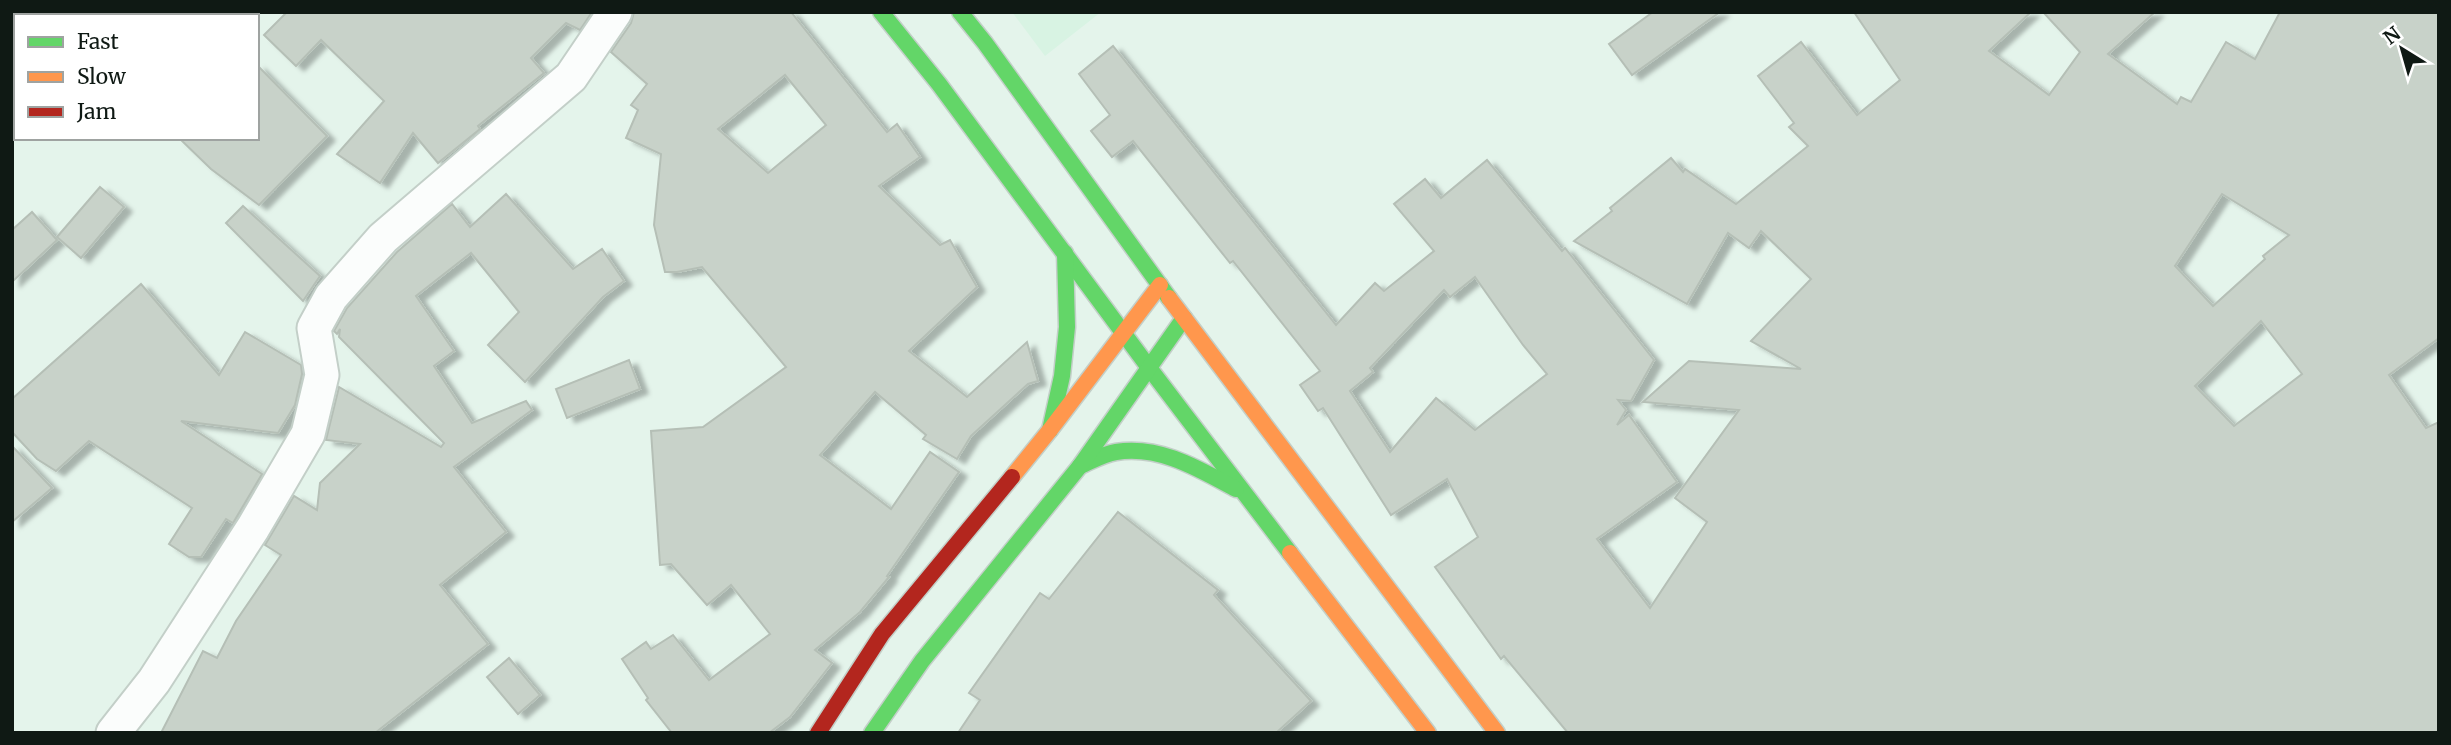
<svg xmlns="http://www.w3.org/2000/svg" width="2451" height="745" font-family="Merriweather,serif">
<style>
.built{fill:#d8f3e3}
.building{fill:#c8d2c9;stroke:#b5bfb6;stroke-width:2;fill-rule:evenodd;filter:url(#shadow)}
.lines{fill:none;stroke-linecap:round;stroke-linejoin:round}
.street-casing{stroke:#c3cfc8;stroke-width:37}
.fast-casing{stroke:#c3cfc8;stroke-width:19}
.slow-casing{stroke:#c3cfc8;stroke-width:19}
.jam-casing{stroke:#c3cfc8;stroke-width:19}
.street{stroke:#fbfdfc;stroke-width:33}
.fast{stroke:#63d668;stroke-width:16}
.slow{stroke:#ff974d;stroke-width:16}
.jam{stroke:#b3261e;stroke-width:16}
</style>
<defs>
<filter id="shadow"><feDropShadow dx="8" dy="4.5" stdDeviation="2" flood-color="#0004"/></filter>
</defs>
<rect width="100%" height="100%" fill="#e4f4eb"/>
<path class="built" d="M1012,12H1101L1045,56Z"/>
<g class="building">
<path d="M287,12H592L580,30L566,23L531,58L544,73L478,126L480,129L438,163L413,133L380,183L337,154L384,101L321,40L296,66L264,35Z"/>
<path d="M634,12H791L887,132L897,124L920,157L879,186L940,245L950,240L977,287L909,351L967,397L1027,342L1038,381L1028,384L971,436L957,459L923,439L926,435L875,392L820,455L891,509L930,452L959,472L887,576L889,577L860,612L815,650L832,663L790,717L769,733H672L646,700L648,698L622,659L646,642L651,649L673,635L709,680L770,634L731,585L707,605L671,564L660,565L651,431L703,427L786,367L702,267L677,272H665L654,225L661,154L626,138L638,110L631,105L647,84L611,52L631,23ZM785,75L826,125L768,173L718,129Z"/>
<path d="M1653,12H1720L1632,75L1609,44Z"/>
<path d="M1854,12H2031L1989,51L2049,95L2080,52L2043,12H2155L2108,54L2177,104L2181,97L2191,102L2226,42L2255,59L2280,12H2439V338L2389,375L2426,428L2439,422V733H1568L1504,656L1501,659L1435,567L1478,537L1447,479L1391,515L1323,408L1318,411L1300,385L1320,371L1233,261L1230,263L1133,141L1112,157L1091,131L1110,115L1079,74L1113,46L1336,325L1375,283L1384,291L1434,251L1394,204L1425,179L1441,198L1487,160L1562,251L1565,248L1654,360L1631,401L1618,400L1626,410L1617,425L1629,415L1677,482L1597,539L1650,608L1707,522L1675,498L1739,410L1643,402L1689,361L1801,369L1751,341L1811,279L1761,231L1749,248L1728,233L1687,304L1574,241L1612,211L1610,208L1671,158L1683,172L1685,169L1736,204L1808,146L1789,127L1794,123L1758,76L1801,42L1857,115L1900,80ZM2222,194L2289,235L2263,256L2265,259L2213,306L2175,266ZM1475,277L1523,345L1547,374L1475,430L1436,398L1390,452L1350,391L1373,372L1370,368L1444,290L1450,297ZM2261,321L2302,374L2234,426L2195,386Z"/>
<path d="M257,65L327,136L259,205L211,169L179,138H257Z"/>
<path d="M100,187L124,207L81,258L57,237Z"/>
<path d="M506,194L573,269L602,249L624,281L603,297L525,382L488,345L519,312L471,253L416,296L454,351L434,366L472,423L526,401L532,410L454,467L506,532L440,585L488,644L375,733H161L203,651L217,658L236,621L281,555L265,545L294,496L317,510L320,483L360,444L326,440L339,387L441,447L444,443L339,337L340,329L337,334L334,331L347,308L397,252L452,204L470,227Z"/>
<path d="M243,206L320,276L303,301L226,223Z"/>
<path d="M32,212L57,240L12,282V230Z"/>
<path d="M141,284L219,375L245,332L301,365L302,374L295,405L278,433L181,421L262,474L233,523L226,519L201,557H189L169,544L192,508L89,441L56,471L37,459L12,432V399Z"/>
<path d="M629,360L640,389L567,418L556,389Z"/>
<path d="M12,446L52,488L12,522Z"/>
<path d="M1118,512L1218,590L1214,595L1311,701L1276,733H958L980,700L969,693L1040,593L1049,599Z"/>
<path d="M509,658L540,695L518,714L487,677Z"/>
</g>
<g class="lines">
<g class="street-casing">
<path id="street" d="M113,733L154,681L253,528L308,434L322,375L314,328L331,297L383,238L571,77L615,12"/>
</g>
<g class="fast-casing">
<g id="fast">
<path d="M881,12L939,84L1150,369L1290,553"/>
<path d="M960,12L985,43L1169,298"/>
<path d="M1050,430L1062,376L1067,327L1065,253"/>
<path d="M1080,466C1092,461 1103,454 1116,452C1160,445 1199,469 1236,489"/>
<path d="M872,733L922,661L1080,466L1184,318"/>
</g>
</g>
<g class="slow-casing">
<g id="slow">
<path d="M1169,298L1497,733"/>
<path d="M1012,477L1050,430L1160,285"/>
<path d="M1290,553L1428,733"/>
</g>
</g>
<g class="jam-casing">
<path id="jam" d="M818,733L882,634L1012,477"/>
</g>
<use href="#street" class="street"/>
<use href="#fast" class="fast"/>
<use href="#slow" class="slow"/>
<use href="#jam" class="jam"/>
</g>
<rect width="2451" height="745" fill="none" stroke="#0f1914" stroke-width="28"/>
<rect x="14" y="14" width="245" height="126" fill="#ffffff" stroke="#9fa3a1" stroke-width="2"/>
<rect x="28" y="37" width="35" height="10" fill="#63d668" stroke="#9fa3a1" stroke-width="2"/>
<text x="77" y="49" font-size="21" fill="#0f1914">Fast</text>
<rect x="28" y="72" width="35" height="10" fill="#ff974d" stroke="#9fa3a1" stroke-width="2"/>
<text x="77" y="84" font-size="21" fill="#0f1914">Slow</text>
<rect x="28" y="107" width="35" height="10" fill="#b3261e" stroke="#9fa3a1" stroke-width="2"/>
<text x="77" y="119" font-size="21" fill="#0f1914">Jam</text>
<g transform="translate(2402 49) rotate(323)" stroke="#ffffff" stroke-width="5" paint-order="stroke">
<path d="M0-5L12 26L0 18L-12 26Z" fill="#0f1914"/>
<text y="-10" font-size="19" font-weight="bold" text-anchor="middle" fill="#0f1914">N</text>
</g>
</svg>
